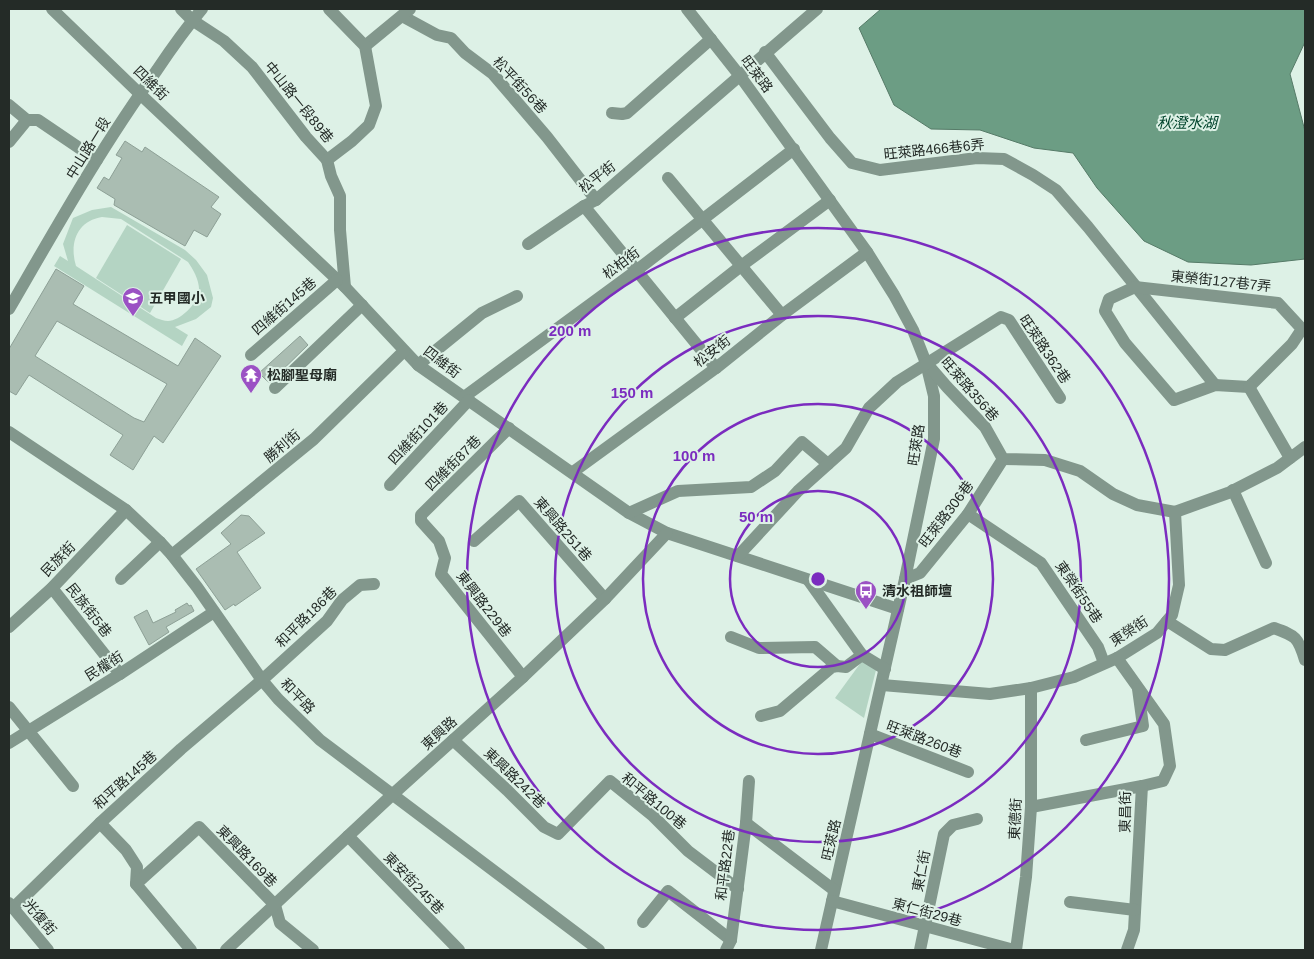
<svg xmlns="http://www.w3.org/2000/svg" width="1314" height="959" font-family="Arial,'Noto Sans TC',sans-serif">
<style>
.green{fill:#b4d4c3;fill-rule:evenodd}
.water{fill:#6c9d84;stroke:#567b68}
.building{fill:#aabdb2;stroke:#8da096;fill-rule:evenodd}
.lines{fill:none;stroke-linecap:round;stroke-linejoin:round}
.minor{stroke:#82978c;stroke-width:12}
.ring{fill:none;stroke:#7b2cbf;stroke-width:2.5}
.labels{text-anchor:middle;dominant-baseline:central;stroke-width:4;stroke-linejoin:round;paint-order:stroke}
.street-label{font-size:14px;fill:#242b27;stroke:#ddf1e6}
.poi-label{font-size:14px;font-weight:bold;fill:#242b27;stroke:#ddf1e6;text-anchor:start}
.water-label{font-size:15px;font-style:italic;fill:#00442c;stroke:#ddf1e6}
.centre{fill:#7b2cbf;stroke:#ddf1e6;stroke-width:2.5}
.ring-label{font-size:15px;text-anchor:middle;font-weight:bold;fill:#7b2cbf;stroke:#ddf1e6;stroke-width:4;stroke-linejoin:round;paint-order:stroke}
</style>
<rect width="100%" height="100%" fill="#ddf1e6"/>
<g class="green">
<path d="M111,207L185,250L196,260L207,275L213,298L211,307L196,319L175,327L188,335L182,346L54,266L60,256L68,261L63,244L73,218L92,210ZM102,217L121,219L188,262C193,269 200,281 199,292C197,304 180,321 168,321C164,321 160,319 156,318L76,266C69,243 77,221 102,217Z"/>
<path d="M127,225L181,259L150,313L96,278Z"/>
<path d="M862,661L876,670L864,718L835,698Z"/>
</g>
<path class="water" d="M881,9H1305V42L1290,74L1305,131V259L1251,265L1188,262L1144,241L1097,188L1073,153L1034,148L980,130L931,129L894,105L859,28Z"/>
<g class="building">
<path d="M125,141L142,152L145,147L219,197L211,207L221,214L207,237L194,230L185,246L114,205L115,199L97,188L104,177L109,180L122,158L116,155Z"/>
<path d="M56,269L84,286L73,304L178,366L195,338L221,356L163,443L154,436L133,470L110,455L123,435L29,375L16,395L9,391V349ZM57,321L167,384L144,422L134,418L35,356Z"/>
<path d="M300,336L308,345L269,383L259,373Z"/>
<path d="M241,515L249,516L265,533L237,552L261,588L235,606L234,604L225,610L196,569L231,544L221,533Z"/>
<path d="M187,603L189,606L191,605L194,611L166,627L169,632L149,645L134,617L147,610L153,623L176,612L175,610Z"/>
</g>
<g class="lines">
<g class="minor">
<path d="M52,9L140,94L345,287L418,365L629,513L667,533L898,609"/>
<path d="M181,9L192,20L224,41L252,67L306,137L327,160L331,176L340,196V230L345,287"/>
<path d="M687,9L740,76L867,252L894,295L913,330L926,363L934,396V439L905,579L821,950"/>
<path d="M402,16L437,35L451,38L465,53L493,74L547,137L596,200"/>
<path d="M365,46L410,9"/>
<path d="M765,52L830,138L852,163L880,170L977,158L1004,159L1033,175L1056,190L1088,227L1215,385"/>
<path d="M9,105L27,120H38L97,160"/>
<path d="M612,113L622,114L627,113L711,39"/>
<path d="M9,142L27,120"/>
<path d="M327,160L352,141L369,125L376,106L365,46L329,9"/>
<path d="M668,178L782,315"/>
<path d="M528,244L584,206"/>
<path d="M1135,287L1278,303L1302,329L1292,344L1249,387L1215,385L1174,400L1125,343L1105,311L1109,299Z"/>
<path d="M9,309C56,228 102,146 157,70C171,49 186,28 202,9"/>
<path d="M675,318L741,266L830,200"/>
<path d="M251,355L337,280"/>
<path d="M418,365L482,313L517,296"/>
<path d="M928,365L947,387L985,427L1003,459L1045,460L1080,471L1113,494L1137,505L1175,512"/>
<path d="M716,368L584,206L596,200L817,9"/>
<path d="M1249,387L1290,458"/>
<path d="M275,388L362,305"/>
<path d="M464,397L637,270L794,149"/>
<path d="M509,428L421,515V521L439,541L445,558L441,574L523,677"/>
<path d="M9,432L126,510L160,542L172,555L197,587L262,680L278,699L320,740L599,950"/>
<path d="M573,472L716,368L782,315L867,252"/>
<path d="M390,485L469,400"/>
<path d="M1233,490L1266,563"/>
<path d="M629,513L678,491L751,487L775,471L802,442L828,464"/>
<path d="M968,514L1041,563L1098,647L1104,663"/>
<path d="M474,541L519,501L605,599"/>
<path d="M172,555L314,439L404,351"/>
<path d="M738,556L798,491L846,448L869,408L897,382L1001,317L1009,320L1060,398"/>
<path d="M121,579L160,542"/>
<path d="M905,579L920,573L968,514L1003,459"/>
<path d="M809,581L862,655"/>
<path d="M52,588L120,674"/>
<path d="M1167,621L1211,649L1225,650L1274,628C1296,636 1298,637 1305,660"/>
<path d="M9,627L52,588L126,510"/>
<path d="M731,637L759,648L815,647L837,666L846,667L862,655L885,669"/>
<path d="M1117,658L1164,724L1170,766L1163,781L1142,786"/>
<path d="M882,685L990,694L1031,688L1074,677L1117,658L1157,633L1172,615L1179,585L1175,512L1228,493L1277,468L1305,447"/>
<path d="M9,707L73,786"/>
<path d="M761,716L780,711L832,667L837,666"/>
<path d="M870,734L968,772"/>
<path d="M453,740L507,790L544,827L558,834L610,781L652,815L688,851L738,889"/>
<path d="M1086,740L1143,726L1138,689"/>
<path d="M9,743L120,674L214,612"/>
<path d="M1031,807L1142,786L1134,930L1127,950"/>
<path d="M100,823L126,850L137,867L136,884L191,950"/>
<path d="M746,823L834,890"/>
<path d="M348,836L459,950"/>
<path d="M136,884L199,827L275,905L280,923L313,950"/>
<path d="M832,901L1014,950"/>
<path d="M1070,902L1135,910"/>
<path d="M9,903L48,950"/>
<path d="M13,908L100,823L181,749L262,680L327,621L342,600L360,585L374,584"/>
<path d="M643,922L668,891L731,940"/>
<path d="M226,950L392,795L523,677L605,599L667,533"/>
<path d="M726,950L731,940L746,823L749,781"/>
<path d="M920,950L944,834L953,825L977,819"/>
<path d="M1016,950L1026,877L1031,807V688"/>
</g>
</g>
<g class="ring">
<circle cx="818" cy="579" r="88"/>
<circle cx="818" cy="579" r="175"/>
<circle cx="818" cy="579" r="263"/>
<circle cx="818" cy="579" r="351"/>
</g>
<defs>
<g id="school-pin" transform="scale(1.125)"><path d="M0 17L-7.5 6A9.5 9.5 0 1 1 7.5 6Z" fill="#9b51c4" stroke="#ddf1e6"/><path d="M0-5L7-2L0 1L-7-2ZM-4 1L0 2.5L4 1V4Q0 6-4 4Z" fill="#fff"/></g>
<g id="temple-pin" transform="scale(1.125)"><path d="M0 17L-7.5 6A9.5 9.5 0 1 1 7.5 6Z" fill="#9b51c4" stroke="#ddf1e6"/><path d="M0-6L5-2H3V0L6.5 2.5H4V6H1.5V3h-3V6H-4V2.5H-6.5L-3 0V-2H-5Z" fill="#fff"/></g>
<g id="bus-pin" transform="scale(1.125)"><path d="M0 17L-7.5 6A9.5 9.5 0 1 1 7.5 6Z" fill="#9b51c4" stroke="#ddf1e6"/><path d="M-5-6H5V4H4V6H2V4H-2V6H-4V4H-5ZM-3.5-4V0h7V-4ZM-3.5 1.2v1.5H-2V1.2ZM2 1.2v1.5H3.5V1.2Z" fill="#fff"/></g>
</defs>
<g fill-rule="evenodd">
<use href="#school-pin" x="133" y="298"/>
<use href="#temple-pin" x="251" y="375"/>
<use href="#bus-pin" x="866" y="591"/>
</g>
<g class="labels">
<g class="street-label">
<text transform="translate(757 74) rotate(53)">旺萊路</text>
<text transform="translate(151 83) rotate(44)">四維街</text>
<text transform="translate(520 85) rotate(47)">松平街56巷</text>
<text transform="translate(299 102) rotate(51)">中山路一段89巷</text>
<text transform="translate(88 148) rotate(-58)">中山路一段</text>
<text transform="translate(934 149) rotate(-6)">旺萊路466巷6弄</text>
<text transform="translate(597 177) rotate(-38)">松平街</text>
<text transform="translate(621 263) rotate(-37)">松柏街</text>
<text transform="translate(1221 281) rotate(6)">東榮街127巷7弄</text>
<text transform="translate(284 306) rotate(-41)">四維街145巷</text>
<text transform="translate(1045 349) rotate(56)">旺萊路362巷</text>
<text transform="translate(712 351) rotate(-38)">松安街</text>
<text transform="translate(442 362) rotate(37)">四維街</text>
<text transform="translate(970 389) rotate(49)">旺萊路356巷</text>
<text transform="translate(418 433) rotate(-47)">四維街101巷</text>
<text transform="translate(916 445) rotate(-81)">旺萊路</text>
<text transform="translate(282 446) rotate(-40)">勝利街</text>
<text transform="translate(453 463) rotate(-45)">四維街87巷</text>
<text transform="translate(946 514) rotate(-53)">旺萊路306巷</text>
<text transform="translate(563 529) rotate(49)">東興路251巷</text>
<text transform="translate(58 559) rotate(-46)">民族街</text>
<text transform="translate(1079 592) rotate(56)">東榮街55巷</text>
<text transform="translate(484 604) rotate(52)">東興路229巷</text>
<text transform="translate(89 610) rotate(52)">民族街5巷</text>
<text transform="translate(306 617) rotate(-45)">和平路186巷</text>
<text transform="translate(1129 631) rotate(-33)">東榮街</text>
<text transform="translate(104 666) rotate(-32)">民權街</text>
<text transform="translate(298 696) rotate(46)">和平路</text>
<text transform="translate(439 733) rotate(-42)">東興路</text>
<text transform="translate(924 739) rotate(21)">旺萊路260巷</text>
<text transform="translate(515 778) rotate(44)">東興路242巷</text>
<text transform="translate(125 780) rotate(-42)">和平路145巷</text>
<text transform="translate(654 801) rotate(40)">和平路100巷</text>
<text transform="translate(1125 812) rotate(-89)">東昌街</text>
<text transform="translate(1015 819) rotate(-87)">東德街</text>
<text transform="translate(831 840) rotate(-77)">旺萊路</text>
<text transform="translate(247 856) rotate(46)">東興路169巷</text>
<text transform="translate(725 865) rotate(-83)">和平路22巷</text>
<text transform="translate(921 871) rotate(-79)">東仁街</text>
<text transform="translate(414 883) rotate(46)">東安街245巷</text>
<text transform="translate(927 912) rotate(15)">東仁街29巷</text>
<text transform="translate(40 917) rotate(50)">光復街</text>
</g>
<g class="poi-label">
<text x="149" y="298">五甲國小</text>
<text x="267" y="375">松腳聖母廟</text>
<text x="882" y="591">清水祖師壇</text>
</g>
<g class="water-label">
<text x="1187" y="122">秋澄水湖</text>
</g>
</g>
<circle cx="818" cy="579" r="8" class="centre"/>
<g class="ring-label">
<text x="570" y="336">200 m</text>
<text x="632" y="398">150 m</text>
<text x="694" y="461">100 m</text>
<text x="756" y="522">50 m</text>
</g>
<rect width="1314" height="959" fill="none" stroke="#242b27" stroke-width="20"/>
</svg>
